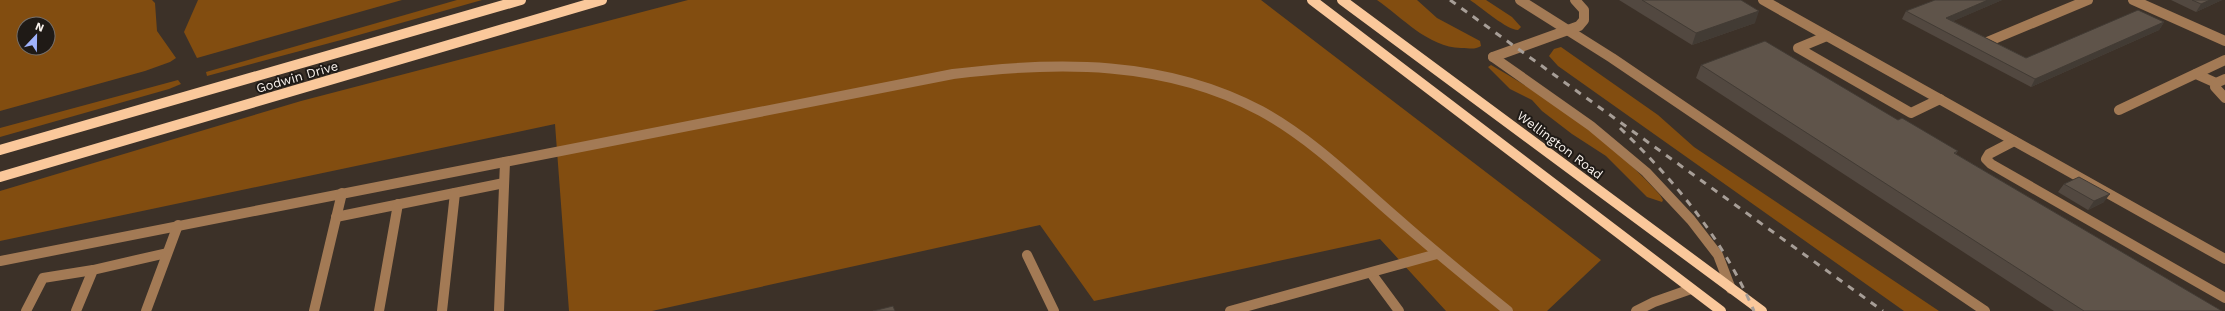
<svg xmlns="http://www.w3.org/2000/svg" width="2225" height="311" font-family="'Work Sans',sans-serif">
<style>
.forest{fill:#824d10;fill-rule:evenodd}
.lines{fill:none;stroke-linecap:round;stroke-linejoin:round}
.minor{stroke:#a37a55;stroke-width:10}
.major{stroke:#fac89b;stroke-width:10}
.rail{stroke:#a79e97;stroke-width:3;stroke-dasharray:7 7;stroke-linecap:butt}
.wall{fill:#524840}
.shaded-wall{fill:#423b34}
.building{fill:#5f544a;stroke:#423b34}
.labels{text-anchor:middle;dominant-baseline:central;stroke-width:4;stroke-linejoin:round;paint-order:stroke}
.street-label{font-size:13px;fill:#f9f2ec;stroke:#1f1a16}
</style>
<rect width="100%" height="100%" fill="#3c3128"/>
<g class="forest">
<path d="M0,0H152L155,3L157,31L176,58L170,62L145,71L0,111ZM24,24H48V48H24Z"/>
<path d="M198,0H402L197,58L184,32Z"/>
<path d="M457,0H482L341,40L207,76L206,72Z"/>
<path d="M688,0H1261L1601,260L1547,311H1446L1380,239L1094,301L1040,225L652,311H569L555,124L0,241V191L301,101Z"/>
<path d="M1377,0H1417L1437,18L1480,41L1481,46C1474,50 1470,48 1461,48C1428,47 1403,18 1377,0Z"/>
<path d="M1470,0H1486L1512,17L1521,27L1518,30C1507,30 1482,8 1470,0Z"/>
<path d="M1561,47L1658,115L1694,147L1939,311H1904L1558,66L1549,56L1554,49Z"/>
<path d="M1491,65C1552,100 1614,143 1660,195L1663,200L1662,202L1647,197L1606,156L1572,134L1542,111L1532,100L1510,89L1488,67Z"/>
<path d="M178,80L181,84L169,89L0,137V128Z"/>
</g>
<g class="lines">
<g class="minor">
<path d="M1520,0L1612,58L1985,311"/>
<path d="M1763,0L2225,259"/>
<path d="M2133,0L2225,41"/>
<path d="M1827,36L1798,48L1911,113L1940,99"/>
<path d="M1987,42L2088,0"/>
<path d="M1493,57L1591,126L1646,172L1691,220L1718,255L1731,289"/>
<path d="M1493,57L1579,26L1584,20V10L1575,0"/>
<path d="M2196,74L2216,83"/>
<path d="M2225,79L2216,83L2215,87L2225,98"/>
<path d="M2119,110L2225,60"/>
<path d="M2014,141L1989,154L1986,159L1991,164L2225,298"/>
<path d="M336,217L504,183"/>
<path d="M1027,255L1054,311"/>
<path d="M0,261L953,74C1058,61 1165,60 1261,111C1312,139 1354,181 1398,219C1434,251 1471,281 1508,311"/>
<path d="M1371,273L1399,311"/>
<path d="M26,311L43,278L93,270"/>
<path d="M76,311L93,270L167,253"/>
<path d="M146,311L178,225"/>
<path d="M314,311L342,193"/>
<path d="M379,311L398,204"/>
<path d="M442,311L455,193"/>
<path d="M499,311L505,162"/>
<path d="M1230,311L1437,254"/>
<path d="M1636,311L1654,302L1691,289"/>
</g>
<g class="major">
<path d="M1312,0L1721,311"/>
<path d="M1342,0L1762,311"/>
<path d="M0,150L521,0"/>
<path d="M0,177L602,0"/>
</g>
<g class="rail">
<path d="M1450,0L1883,311"/>
<path d="M1620,128C1676,182 1723,239 1754,311"/>
</g>
</g>
<g class="wall">
<path d="M1619,0H1741L1755,23L1692,45Z"/>
<path d="M1935,0H2002L1953,21L2026,58L2164,22L2159,30L2031,87L1902,19L1906,11Z"/>
<path d="M2171,0H2222L2196,12Z"/>
<path d="M1701,65L1898,120L1958,151L1956,154L2222,311H2054L1696,78Z"/>
<path d="M2064,184L2104,202L2088,210L2058,192Z"/>
</g>
<g class="shaded-wall">
<path d="M1988,0H2002L1942,26L1946,18Z"/>
<path d="M2210,0H2222L2196,12L2201,4Z"/>
<path d="M1759,11L1755,23L1692,45L1696,33Z"/>
<path d="M2164,22L2159,30L2031,87L2035,79Z"/>
<path d="M2110,194L2104,202L2088,210L2094,201Z"/>
</g>
<g class="building">
<path d="M1642,0H1741L1759,11L1696,33Z"/>
<path d="M1935,0H1988L1946,18L2026,58L2138,10L2164,22L2035,79L1906,11Z"/>
<path d="M2192,0H2210L2201,4Z"/>
<path d="M1765,41L1898,120L1902,118L1958,151L1954,153L2222,311H2084L1701,65Z"/>
<path d="M2079,177L2110,194L2094,201L2064,184Z"/>
<path d="M893,306L895,311H873Z"/>
</g>
<g class="labels">
<g class="street-label">
<text transform="translate(297 77) rotate(-16)">Godwin Drive</text>
<text transform="translate(1560 145) rotate(37)">Wellington Road</text>
</g>
</g>
<g transform="translate(36 36) rotate(22)"><circle r="19" fill="#1f1a16" stroke="#76706c"/>
<path d="M0-3L7 15L0 10L-7 15Z" fill="#a0b3fd"/>
<text y="-6" font-size="11" font-weight="bold" text-anchor="middle" fill="#f9f2ec">N</text>
</g>
</svg>
